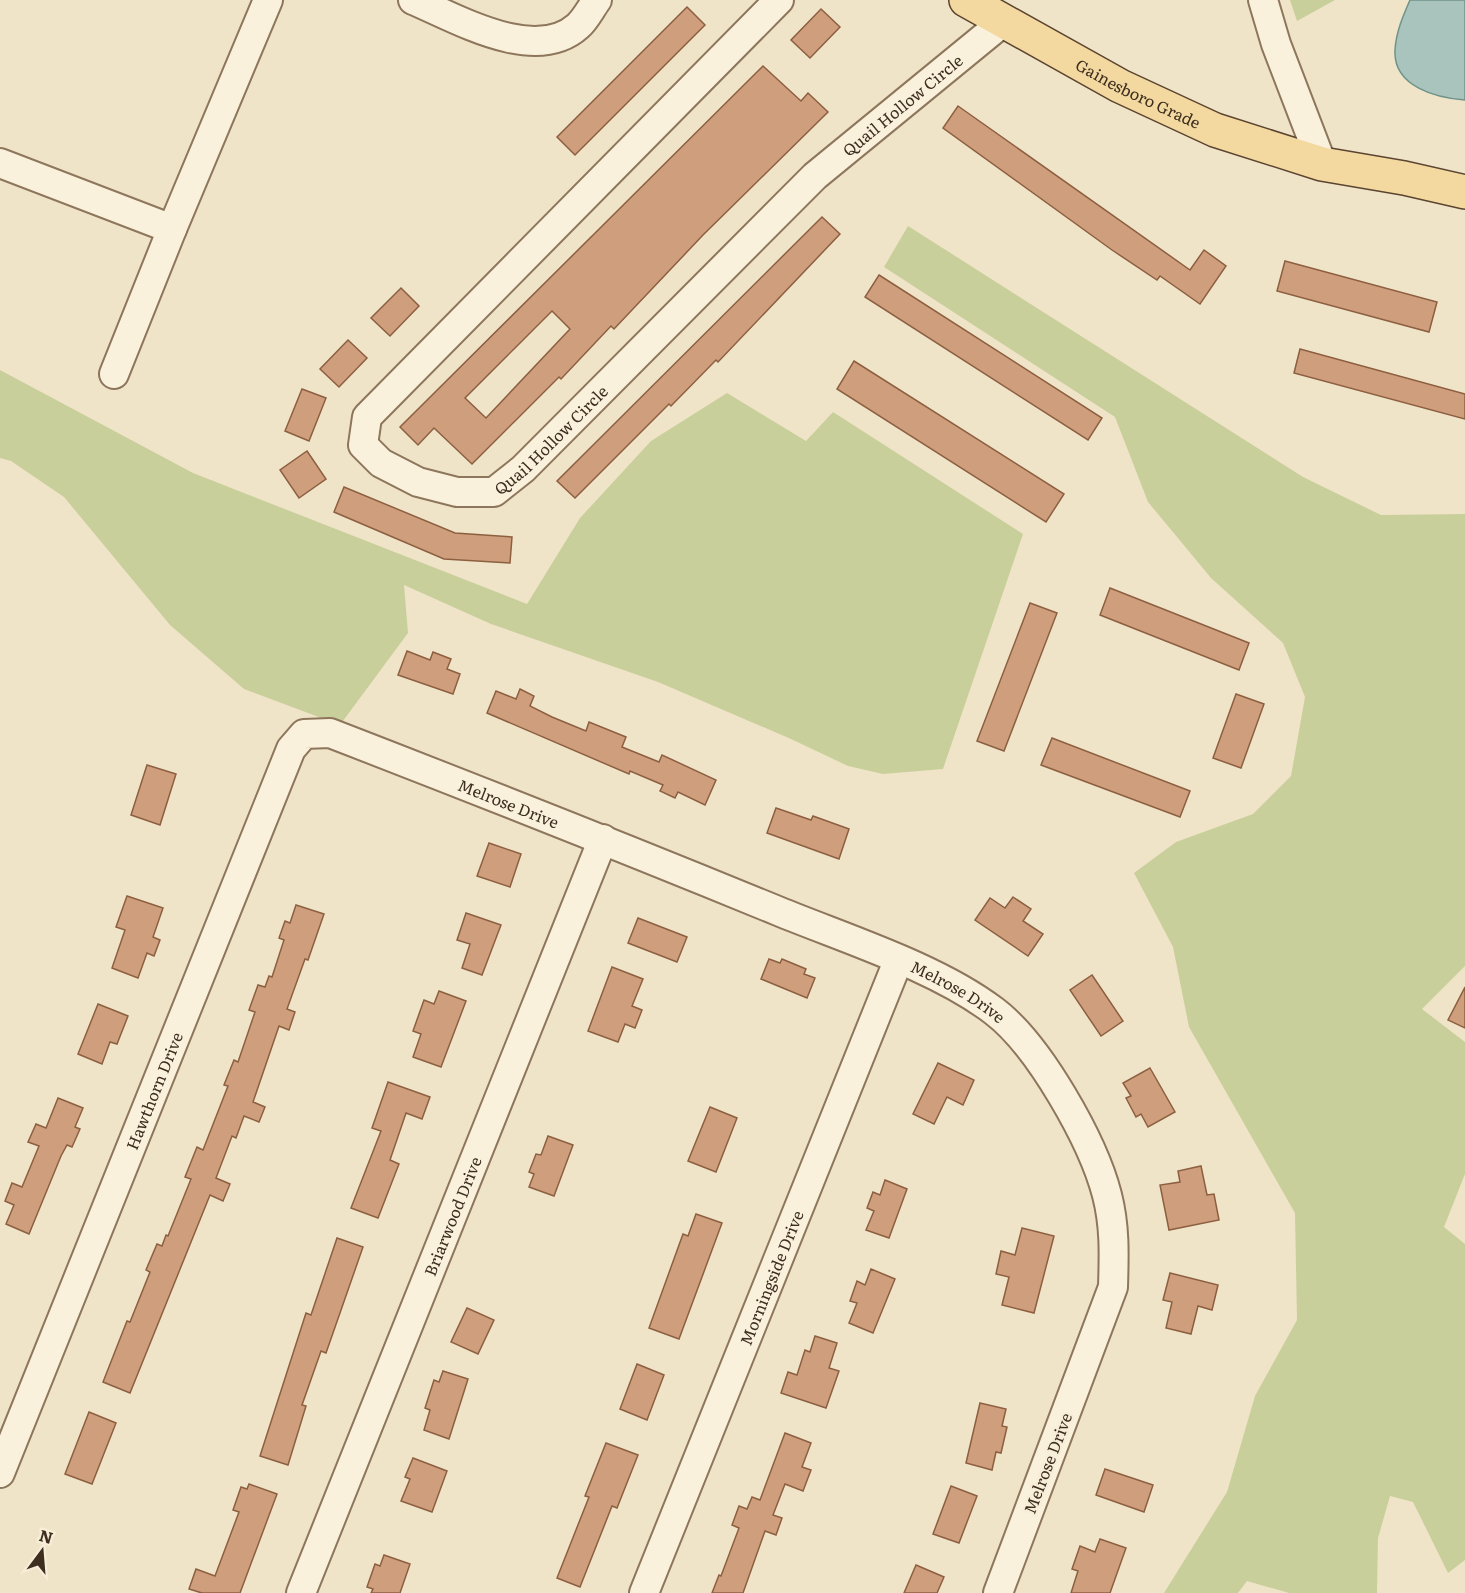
<svg xmlns="http://www.w3.org/2000/svg" width="1465" height="1593" font-family="Literata,serif">
<style>
.green{fill:#c9cf9b}
.water{fill:#a9c4bc;stroke:#6f938a;stroke-width:1.5}
.building{fill:#cf9f7d;stroke:#8d5f41;stroke-width:1.5;fill-rule:evenodd}
.lines{fill:none;stroke-linecap:round;stroke-linejoin:round}
.minor-casing{stroke:#8d765c;stroke-width:32}
.major-casing{stroke:#5b4430;stroke-width:36}
.minor{stroke:#faf1dc;stroke-width:28}
.major{stroke:#f3d9a0;stroke-width:33}
.labels{text-anchor:middle;dominant-baseline:central;stroke-width:5;stroke-linejoin:round;paint-order:stroke}
.street-label{font-size:16px;fill:#3d2e20;stroke:#f7eed8}
</style>
<rect width="100%" height="100%" fill="#f0e4c8"/>
<g class="green">
<path d="M1290,0H1335L1297,21Z"/>
<path d="M908,226L1303,477L1381,515L1465,514V966L1422,1009L1465,1042V1174L1444,1227L1465,1244V1560L1448,1573L1413,1502L1390,1496L1378,1538L1377,1593H1289L1247,1581L1238,1593H1164L1227,1492L1255,1396L1297,1320L1295,1213L1189,1027L1173,947L1134,873L1176,842L1253,814L1291,776L1305,697L1283,643L1211,578L1148,502L1115,417L884,267Z"/>
<path d="M0,370L193,473L527,604L580,518L651,441L727,393L806,441L833,412L1023,534L943,769L883,774L848,766L791,739L658,682L491,624L404,585L408,633L340,725L244,689L170,625L64,497L11,461L0,458Z"/>
</g>
<path class="water" d="M1410,0H1465V100C1437,98 1393,87 1395,50C1396,32 1403,16 1410,0Z"/>
<g class="building">
<path d="M687,7L705,25L575,155L557,137Z"/>
<path d="M821,9L840,27L810,58L791,40Z"/>
<path d="M763,66L801,101L808,93L828,112L703,235L614,329L611,326L561,379L559,377L472,464L434,428L418,445L400,427ZM552,311L570,329L486,418L465,398Z"/>
<path d="M958,106L1190,270L1204,250L1226,266L1200,304L1160,276L1157,280L1112,250L943,128Z"/>
<path d="M822,217L840,234L718,362L716,360L671,406L669,404L575,498L557,481Z"/>
<path d="M1285,261L1437,302L1429,332L1277,291Z"/>
<path d="M879,275L1102,418L1088,440L865,297Z"/>
<path d="M401,288L419,306L390,336L371,318Z"/>
<path d="M348,340L367,358L339,387L320,369Z"/>
<path d="M1300,349L1465,394V419L1294,373Z"/>
<path d="M854,361L1064,494L1046,522L837,389Z"/>
<path d="M302,389L326,398L309,441L285,431Z"/>
<path d="M307,451L326,479L299,498L280,470Z"/>
<path d="M344,487L455,533L512,537L510,563L444,559L334,512Z"/>
<path d="M1110,588L1249,643L1239,670L1100,615Z"/>
<path d="M1030,603L1057,613L1004,751L977,741Z"/>
<path d="M407,651L430,660L433,652L451,659L447,669L460,674L453,694L398,675Z"/>
<path d="M520,689L534,696L530,706L552,717L586,731L589,722L626,737L622,747L659,762L662,755L716,780L705,805L678,792L675,798L660,791L663,785L630,771L629,774L487,713L496,691L516,699Z"/>
<path d="M1236,694L1264,704L1241,768L1213,758Z"/>
<path d="M1052,738L1190,791L1180,817L1041,765Z"/>
<path d="M147,765L176,774L160,825L131,815Z"/>
<path d="M776,808L811,820L813,816L849,829L839,859L767,833Z"/>
<path d="M489,843L521,854L510,887L477,876Z"/>
<path d="M127,896L163,908L153,937L160,940L154,956L147,953L138,978L112,968L125,930L116,927Z"/>
<path d="M1013,897L1031,909L1023,921L1043,934L1028,956L975,920L990,898L1005,908Z"/>
<path d="M296,905L324,914L308,960L305,959L287,1009L295,1012L289,1030L279,1026L253,1102L265,1107L259,1122L244,1116L236,1138L232,1136L216,1178L230,1184L223,1201L210,1195L130,1393L103,1382L127,1321L130,1322L150,1272L146,1270L157,1244L162,1246L166,1235L168,1236L191,1179L185,1177L197,1147L203,1150L228,1086L224,1085L234,1060L238,1062L255,1012L249,1010L258,985L265,987L269,976L272,977L284,940L279,938L285,921L290,923Z"/>
<path d="M466,913L501,925L482,975L462,968L470,944L457,940Z"/>
<path d="M638,918L687,937L677,962L628,943Z"/>
<path d="M769,959L780,963L782,959L806,969L804,974L815,978L807,998L761,979Z"/>
<path d="M612,967L643,979L632,1006L642,1010L635,1028L625,1024L618,1042L588,1031Z"/>
<path d="M1092,975L1123,1021L1101,1036L1070,990Z"/>
<path d="M1465,987V1028L1448,1020Z"/>
<path d="M439,991L466,1001L441,1067L413,1057L421,1034L413,1031L424,1000L434,1004Z"/>
<path d="M98,1004L128,1016L117,1044L110,1042L102,1064L78,1054Z"/>
<path d="M938,1063L974,1080L963,1105L947,1097L934,1124L913,1114Z"/>
<path d="M1150,1068L1175,1112L1148,1127L1141,1114L1136,1117L1126,1098L1131,1096L1123,1083Z"/>
<path d="M388,1082L430,1097L422,1119L406,1113L390,1160L399,1164L378,1218L351,1208L381,1131L372,1128Z"/>
<path d="M58,1098L83,1108L75,1127L80,1129L72,1147L67,1145L61,1156L29,1234L6,1224L14,1205L5,1201L12,1183L22,1187L39,1146L28,1142L36,1124L46,1128Z"/>
<path d="M710,1107L737,1118L716,1172L688,1161Z"/>
<path d="M548,1136L573,1145L554,1196L529,1187L534,1174L529,1172L536,1154L541,1155Z"/>
<path d="M1201,1166L1207,1195L1214,1194L1219,1220L1169,1230L1160,1185L1180,1182L1178,1171Z"/>
<path d="M885,1180L907,1189L889,1238L866,1230L874,1211L867,1208L873,1192L880,1195Z"/>
<path d="M696,1214L722,1223L679,1339L649,1328L683,1234L688,1236Z"/>
<path d="M1022,1228L1054,1236L1034,1313L1002,1305L1009,1277L996,1274L1001,1251L1015,1255Z"/>
<path d="M337,1238L363,1247L326,1353L321,1351L302,1405L306,1406L288,1465L260,1456L306,1313L311,1315Z"/>
<path d="M871,1269L895,1279L873,1333L849,1323L857,1303L850,1301L857,1281L865,1285Z"/>
<path d="M1170,1273L1218,1285L1212,1310L1198,1306L1191,1334L1166,1328L1172,1302L1163,1300Z"/>
<path d="M467,1308L494,1320L478,1354L451,1342Z"/>
<path d="M815,1336L837,1343L829,1368L839,1371L826,1408L781,1393L788,1372L797,1375L805,1350L810,1352Z"/>
<path d="M637,1364L664,1375L647,1420L620,1409Z"/>
<path d="M443,1371L468,1379L449,1439L424,1430L430,1410L425,1408L434,1380L439,1382Z"/>
<path d="M980,1403L1006,1409L1002,1426L1007,1427L1001,1453L996,1452L992,1470L966,1463Z"/>
<path d="M89,1412L116,1423L92,1484L65,1474Z"/>
<path d="M785,1433L811,1443L802,1467L811,1470L803,1491L785,1484L773,1515L782,1518L776,1535L765,1531L743,1593H712L719,1575L721,1576L739,1528L732,1525L739,1506L747,1509L752,1497L760,1500Z"/>
<path d="M606,1443L638,1455L617,1508L612,1506L580,1587L557,1578L589,1497L585,1496Z"/>
<path d="M413,1458L447,1471L432,1512L401,1501L410,1479L405,1477Z"/>
<path d="M1105,1469L1153,1485L1144,1512L1096,1495Z"/>
<path d="M249,1484L277,1494L240,1593H202L189,1589L196,1569L215,1576L239,1512L233,1510L241,1487L247,1489Z"/>
<path d="M951,1486L977,1496L959,1543L933,1534Z"/>
<path d="M1100,1539L1126,1548L1110,1593H1071L1078,1571L1072,1569L1080,1546L1095,1552Z"/>
<path d="M384,1555L410,1564L400,1593H371L373,1589L367,1587L375,1564L380,1566Z"/>
<path d="M916,1565L944,1577L937,1593H904Z"/>
</g>
<g class="lines">
<g class="minor-casing">
<g id="minor">
<path d="M413,0C456,18 535,65 578,26C586,19 591,8 597,0"/>
<path id="s1" d="M779,0L367,417L363,445L381,463L418,482L457,492H494L523,469L815,176L1003,22"/>
<path d="M1263,0L1276,44L1322,164"/>
<path d="M0,163L172,229L268,0"/>
<path d="M114,374L172,229"/>
<path id="s2" d="M0,1473L291,749L304,734L330,733C480,791 629,850 778,911C846,939 936,967 994,1011C1039,1045 1093,1141 1107,1195C1115,1226 1114,1255 1113,1287L998,1593"/>
<path id="s3" d="M301,1593L603,839"/>
<path id="s4" d="M644,1593L898,961"/>
</g>
</g>
<g class="major-casing">
<g id="major">
<path id="s5" d="M966,0L1120,86L1215,130L1322,164L1404,178L1465,192"/>
</g>
</g>
<use href="#minor" class="minor"/>
<use href="#major" class="major"/>
</g>
<g class="labels">
<g class="street-label">
<text stroke="none"><textPath href="#s5" startOffset="196">Gainesboro Grade</textPath></text>
<text stroke="none"><textPath href="#s1" startOffset="1322">Quail Hollow Circle</textPath></text>
<text stroke="none"><textPath href="#s1" startOffset="836">Quail Hollow Circle</textPath></text>
<text stroke="none"><textPath href="#s2" startOffset="1018">Melrose Drive</textPath></text>
<text stroke="none"><textPath href="#s2" startOffset="1506">Melrose Drive</textPath></text>
<text stroke="none"><textPath href="#s2" startOffset="412">Hawthorn Drive</textPath></text>
<text stroke="none"><textPath href="#s3" startOffset="406">Briarwood Drive</textPath></text>
<text stroke="none"><textPath href="#s4" startOffset="340">Morningside Drive</textPath></text>
<text transform="translate(1047 1463) rotate(-69)">Melrose Drive</text>
</g>
</g>
<g transform="translate(42 1551) rotate(16)" stroke="#f7eed8" stroke-width="4.5" paint-order="stroke">
<path d="M0-4.5L10 22L0 15L-10 22Z" fill="#3d2e20"/>
<text y="-9" font-size="16" font-weight="bold" text-anchor="middle" fill="#3d2e20">N</text>
</g>
</svg>
